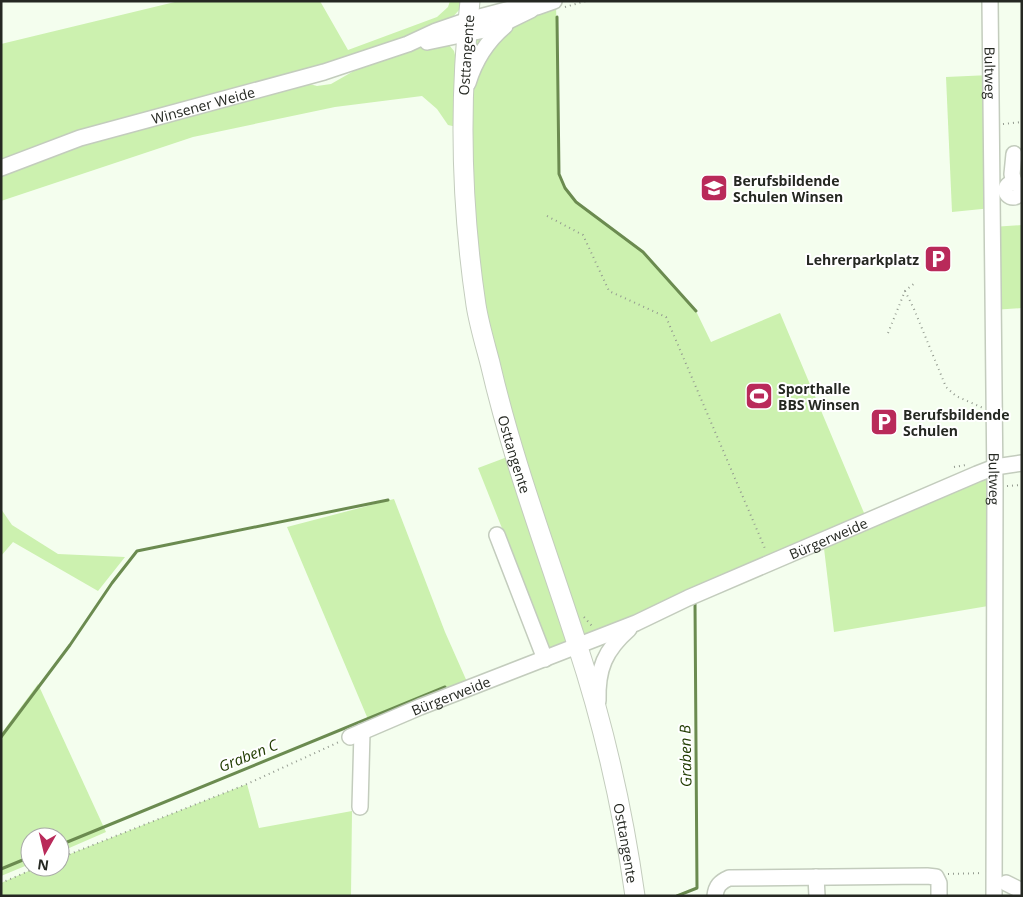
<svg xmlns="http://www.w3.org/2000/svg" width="1023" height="897" font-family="'Open Sans',sans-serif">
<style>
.green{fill:#ccf1af}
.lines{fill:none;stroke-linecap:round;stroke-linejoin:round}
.stream{stroke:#6b8b50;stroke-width:3}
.minor-casing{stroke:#c3ccbd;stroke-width:18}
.major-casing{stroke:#c3ccbd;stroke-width:21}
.path{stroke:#949b90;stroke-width:2;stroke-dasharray:1 4;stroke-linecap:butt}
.minor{stroke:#fff;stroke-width:15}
.major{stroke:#fff;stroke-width:19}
.labels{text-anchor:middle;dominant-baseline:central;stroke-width:4;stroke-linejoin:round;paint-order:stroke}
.street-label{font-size:14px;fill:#252822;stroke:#fff}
.poi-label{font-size:14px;font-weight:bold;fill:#252822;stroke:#fff;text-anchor:start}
.water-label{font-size:15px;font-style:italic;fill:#213c01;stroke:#fff}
</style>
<rect width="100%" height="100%" fill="#f4feee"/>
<g class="green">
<path d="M179,1H320L348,50L437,17L448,7L450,1H462L459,10L451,19L306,83L317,86L331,84L366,64L428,43L449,45L454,51L456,59L457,127L448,125L437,109L422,96L335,107L193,137L1,201V44Z"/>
<path d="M556,1L559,174L565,188L577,202L643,252L696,311L711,342L780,313L867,520L995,467L994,605L834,632L823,540L553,656L478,468L515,454L476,306L466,45L494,28Z"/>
<path d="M990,75L992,208L952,212L946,77Z"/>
<path d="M1022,225V308L993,310L992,227Z"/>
<path d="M394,499L445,632L468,684L370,724L287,527Z"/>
<path d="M1,509L12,525L58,554L125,557L98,591L13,542L1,556Z"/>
<path d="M38,684L106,832L60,852V837H30V864L1,876V734Z"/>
<path d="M247,784L259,828L352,811L351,896H1V883L38,867H60V858Z"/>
</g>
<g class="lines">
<g class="stream">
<path d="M557,17L559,174L565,188L576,202L643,252L696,311"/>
<path d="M1,737L70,645L112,583L137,551L388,500"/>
<path d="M60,845L445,687"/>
<path d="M1,869L30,857"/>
<path d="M677,896L697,888L695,602"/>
</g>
<g class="minor-casing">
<g id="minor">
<path id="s1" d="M990,1L995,487L994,896"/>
<path d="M427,42L494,28L531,10"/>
<path d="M468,83C475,60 486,42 505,26"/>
<path id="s2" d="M1,168L80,138L324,72L408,44L436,31L468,20L510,9L537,7L554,1"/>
<circle cx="1013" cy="190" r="7"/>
<path d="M1014,183L1012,174L1014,154"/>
<path d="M497,535L545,659"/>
<path d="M598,701C597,669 605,650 629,629"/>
<path id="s3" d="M350,737L420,707L636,623L688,598L977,474L995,467L1022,463"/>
<path d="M360,807L362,732"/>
<path d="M816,877L817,896"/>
<path d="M1006,883L1022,891"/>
<path d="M715,896C716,886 720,882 729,878L927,876L936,877L939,883V896"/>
</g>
</g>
<g class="major-casing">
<g id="major">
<path id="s4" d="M470,1C459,102 461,204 476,305C479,324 485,344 490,363C512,459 547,551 577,644C604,726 623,810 635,896"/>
</g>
</g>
<g class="path">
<path d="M565,7L586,1"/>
<path d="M1003,124L1022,122"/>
<path d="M547,216L583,235L609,291L666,317L766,551"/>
<path d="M905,291L914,309L946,387L956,396L983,408"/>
<path d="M888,333L905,291L916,282"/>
<path d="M954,467L966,465"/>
<path d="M1007,486L1022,485"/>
<path d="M584,617L592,626"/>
<path d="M60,858L247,784L339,742"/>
<path d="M948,874L983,873"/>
<path d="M1,883L38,867"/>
</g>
<use href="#minor" class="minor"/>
<use href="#major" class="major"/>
</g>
<defs>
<g id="school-square" transform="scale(1.4375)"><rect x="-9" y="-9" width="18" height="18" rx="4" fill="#b92a5a" stroke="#fff"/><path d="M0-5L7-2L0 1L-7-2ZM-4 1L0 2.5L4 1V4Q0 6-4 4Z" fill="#fff"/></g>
<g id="parking-square" transform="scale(1.4375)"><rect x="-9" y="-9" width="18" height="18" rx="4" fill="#b92a5a" stroke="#fff"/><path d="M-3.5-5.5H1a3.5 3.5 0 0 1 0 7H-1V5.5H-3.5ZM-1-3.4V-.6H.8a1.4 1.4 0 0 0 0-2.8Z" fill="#fff"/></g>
<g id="stadium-square" transform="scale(1.4375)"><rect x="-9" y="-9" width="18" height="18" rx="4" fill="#b92a5a" stroke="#fff"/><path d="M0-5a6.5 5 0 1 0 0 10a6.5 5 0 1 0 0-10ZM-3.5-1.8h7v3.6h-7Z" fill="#fff"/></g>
</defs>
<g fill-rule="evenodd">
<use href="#school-square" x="714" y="188"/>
<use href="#parking-square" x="938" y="259"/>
<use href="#stadium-square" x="759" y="396"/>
<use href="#parking-square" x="884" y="422"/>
</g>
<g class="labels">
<g class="street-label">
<text transform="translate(466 55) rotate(-86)">Osttangente</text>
<text stroke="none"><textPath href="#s1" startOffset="72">Bultweg</textPath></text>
<text stroke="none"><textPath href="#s2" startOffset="212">Winsener Weide</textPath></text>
<text stroke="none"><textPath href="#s4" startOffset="459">Osttangente</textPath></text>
<text stroke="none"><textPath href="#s1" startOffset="478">Bultweg</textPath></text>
<text stroke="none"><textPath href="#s3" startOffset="518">Bürgerweide</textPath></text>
<text stroke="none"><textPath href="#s3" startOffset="109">Bürgerweide</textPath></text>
<text stroke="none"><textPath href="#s4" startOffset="864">Osttangente</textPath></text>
</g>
<g class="poi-label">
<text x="733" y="180">Berufsbildende<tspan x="733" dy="16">Schulen Winsen</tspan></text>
<text x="919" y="259" text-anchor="end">Lehrerparkplatz</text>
<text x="778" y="388">Sporthalle<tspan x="778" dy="16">BBS Winsen</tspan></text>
<text x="903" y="414">Berufsbildende<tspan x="903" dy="16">Schulen</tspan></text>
</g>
<g class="water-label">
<text transform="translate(248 755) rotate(-22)">Graben C</text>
<text transform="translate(685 756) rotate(-91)">Graben B</text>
</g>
</g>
<rect width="1023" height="897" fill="none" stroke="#252822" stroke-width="5"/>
<g transform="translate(45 852) rotate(188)"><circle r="24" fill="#ffffff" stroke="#a8a9a7"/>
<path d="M0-4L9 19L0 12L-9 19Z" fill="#b92a5a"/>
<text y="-8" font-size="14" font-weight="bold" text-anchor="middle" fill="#252822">N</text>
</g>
</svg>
